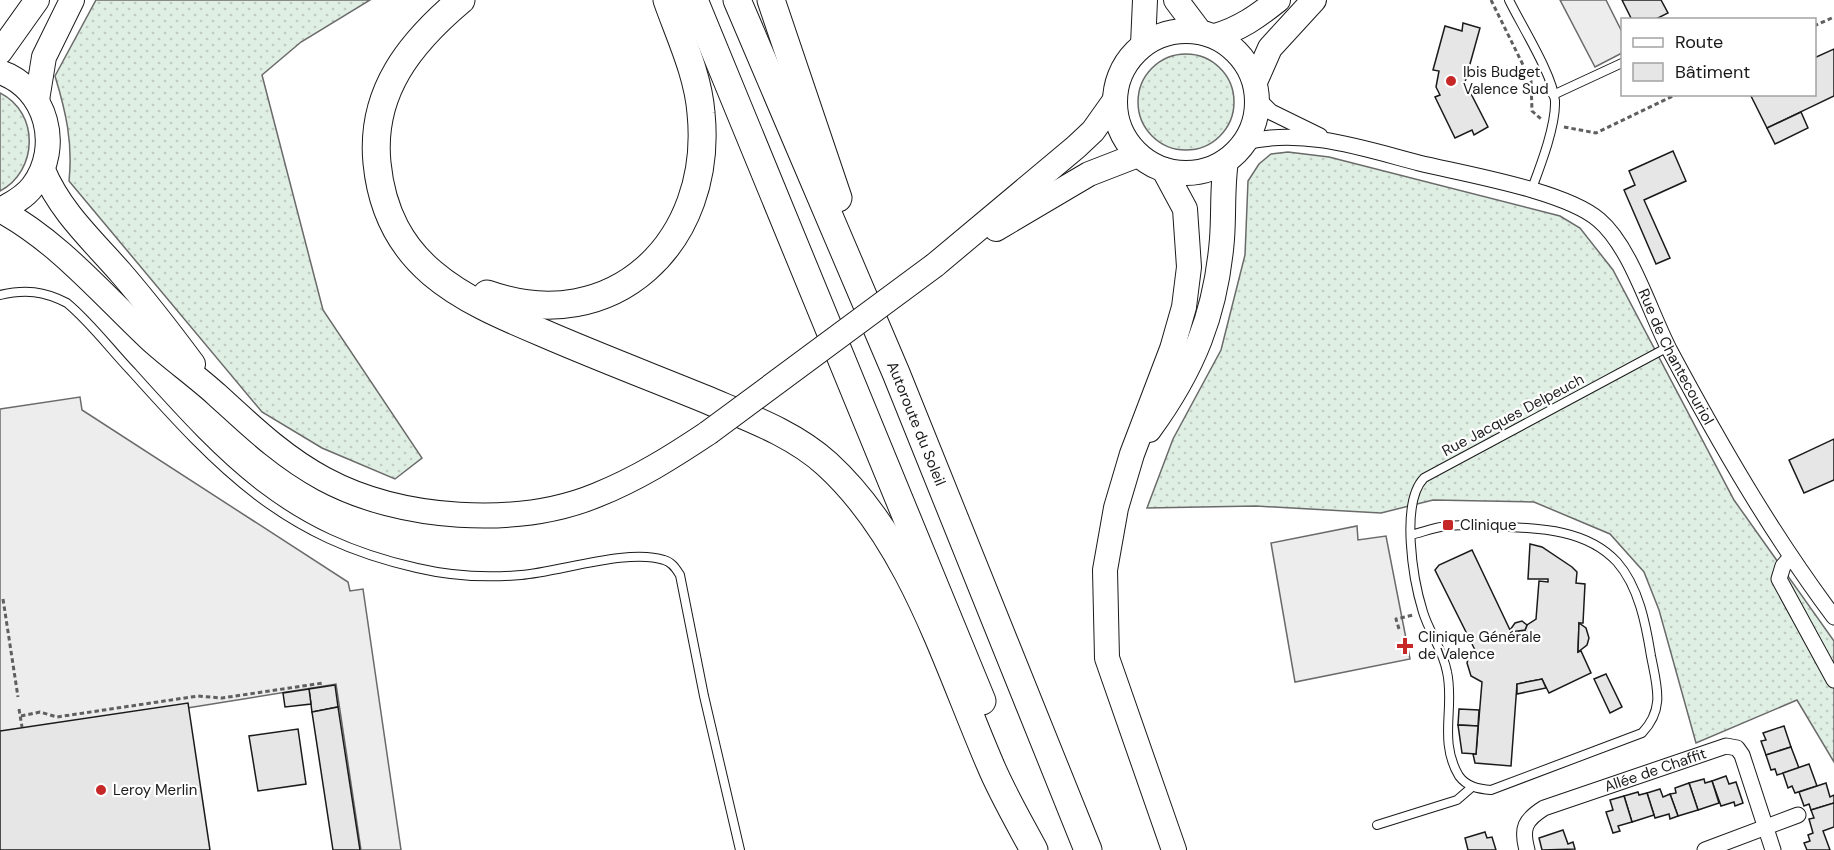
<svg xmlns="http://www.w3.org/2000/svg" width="1834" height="850" font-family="'DM Sans',sans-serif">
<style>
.grass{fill:url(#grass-dots);stroke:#6a6a6a;stroke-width:1.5}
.parking{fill:#ededed;stroke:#6a6a6a;stroke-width:1.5}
.building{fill:#e6e6e6;stroke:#1a1a1a;stroke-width:1.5}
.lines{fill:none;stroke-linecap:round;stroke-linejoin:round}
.lane-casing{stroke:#1a1a1a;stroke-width:10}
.street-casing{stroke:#1a1a1a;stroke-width:17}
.primary-casing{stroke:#1a1a1a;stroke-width:26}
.highway-casing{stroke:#1a1a1a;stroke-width:29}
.path{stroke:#5f5f5f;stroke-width:3;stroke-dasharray:4.5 3;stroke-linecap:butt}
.lane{stroke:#fff;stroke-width:8}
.street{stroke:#fff;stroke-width:15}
.primary{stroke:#fff;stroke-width:24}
.highway{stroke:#fff;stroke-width:27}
.primary-bridge-casing{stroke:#1a1a1a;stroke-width:26;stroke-linecap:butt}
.primary-bridge{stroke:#fff;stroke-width:24}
.poi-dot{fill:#c62828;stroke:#fff;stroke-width:2}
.labels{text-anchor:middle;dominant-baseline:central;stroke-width:4.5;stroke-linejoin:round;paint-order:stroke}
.poi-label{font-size:15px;fill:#1a1a1a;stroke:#fff;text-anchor:start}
.street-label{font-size:15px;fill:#1a1a1a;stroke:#fff}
</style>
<defs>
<pattern id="grass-dots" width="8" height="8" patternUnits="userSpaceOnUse" patternTransform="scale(1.5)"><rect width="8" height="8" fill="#e0efe3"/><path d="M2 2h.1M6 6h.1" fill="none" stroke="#c0ccc2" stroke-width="1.8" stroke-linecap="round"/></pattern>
</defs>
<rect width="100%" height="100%" fill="#fff"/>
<g class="grass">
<path d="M96,0H370L301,42L262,75L323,310L422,458L395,479L322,448L262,412L69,181C73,143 66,112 55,76Z"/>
<circle cx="1186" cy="102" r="48"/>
<path d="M0,93C40,113 38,171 0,191Z"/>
<path d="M1288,152L1329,157L1560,216L1580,228L1613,270L1734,500L1834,641V762L1797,700L1696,743L1659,610L1644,572L1610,534L1534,502L1433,500L1381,513L1256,506L1147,508L1173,439L1221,350L1245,255L1248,181L1259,164L1271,154Z"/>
</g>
<g class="parking">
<path d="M1560,0H1606L1622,32V53L1595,67Z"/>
<path d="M80,397L82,410L348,582L350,591L363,589L401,850H361L336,684L181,709L0,732V409Z"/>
<path d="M1357,526L1358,540L1386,536L1410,659L1295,682L1271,543Z"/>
</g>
<g class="building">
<path d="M1622,0H1661L1668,13L1654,20H1632Z"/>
<path d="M1463,23L1480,28L1465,82L1488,127L1474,135L1472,130L1455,138L1435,97L1440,95L1436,87L1439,71L1433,70L1445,26L1462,31Z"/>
<path d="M1834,49V96L1767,128L1750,94H1814V58Z"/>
<path d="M1801,112L1808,128L1775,144L1767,128Z"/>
<path d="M1673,151L1686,181L1644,200L1670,258L1656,264L1624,190L1635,185L1629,171Z"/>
<path d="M1834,439V480L1804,493L1789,460Z"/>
<path d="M1530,544L1542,547L1572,567L1577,572L1576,583L1585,584L1583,623H1579L1578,652L1581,651L1591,673L1549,693L1542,679L1517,684L1511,766L1475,763L1473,754H1476L1482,682L1471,676L1467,663L1469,655L1475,650L1435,570L1439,565L1472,550L1511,632L1525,630L1527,625L1536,619L1539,581L1548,582V579H1528Z"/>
<path d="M1522,621L1527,625L1525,630L1511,632L1510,630L1515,623Z"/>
<path d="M1579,623L1586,628L1589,638L1587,645L1578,652Z"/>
<path d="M1606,674L1622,707L1610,713L1594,679Z"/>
<path d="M1542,679L1546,688L1517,694V684Z"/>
<path d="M335,685L338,707L312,712L309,689Z"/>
<path d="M309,689L311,704L285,707L283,693Z"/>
<path d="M188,703L210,850H0V731Z"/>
<path d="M338,707L360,850H333L312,712Z"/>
<path d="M1459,709L1479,710L1478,726L1458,725Z"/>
<path d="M1458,725L1478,726L1476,754L1462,753Z"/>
<path d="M1784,726L1791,747L1766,755L1761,741L1766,740L1763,733Z"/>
<path d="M298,729L306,784L258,791L249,736Z"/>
<path d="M1791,747L1799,768L1777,775L1775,769L1771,770L1766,755Z"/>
<path d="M1809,764L1817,786L1795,793L1792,786L1788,788L1783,773Z"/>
<path d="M1726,776L1729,784L1736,782L1743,803L1735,806L1734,802L1721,806L1712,781Z"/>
<path d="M1704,779L1705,783L1712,781L1719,803L1698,810L1689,783Z"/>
<path d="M1689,783L1698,810L1678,816L1670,794L1676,793L1675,788Z"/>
<path d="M1826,783L1830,797L1834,795V803L1811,810L1809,804L1804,806L1799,792Z"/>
<path d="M1660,789L1663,797L1670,794L1678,816L1670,819L1669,814L1655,818L1647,793Z"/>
<path d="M1638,792L1639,795L1647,793L1654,815L1632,822L1624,796Z"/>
<path d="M1624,796L1632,822L1618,826L1620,831L1613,833L1606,812L1613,810L1610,800Z"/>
<path d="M1834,803V827L1823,831L1830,850H1807L1804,843L1810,841L1808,835L1813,833L1809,819L1814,818L1811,810Z"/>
<path d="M1563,830L1568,844L1573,842L1575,849L1542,850L1539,838Z"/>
<path d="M1485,832L1487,838L1492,837L1496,850H1468L1465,838Z"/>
</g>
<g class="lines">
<g class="lane-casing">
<g id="lane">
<path d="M1509,0C1521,25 1553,75 1555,101C1556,126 1540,167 1531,191"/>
<path d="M1553,95L1622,63"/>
<path d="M0,295C25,289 44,291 67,303C91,323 110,349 132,372C220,470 283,538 417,568C451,576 487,578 521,575C559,572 629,548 664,560C672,562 676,569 680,575L704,696L740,850"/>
<path d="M1411,535C1423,532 1435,527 1447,526C1460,524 1475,526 1488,526C1533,528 1585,527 1617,562C1639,587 1646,625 1651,656C1657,687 1665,709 1642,733L1491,790C1479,789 1467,787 1459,776C1438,741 1455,707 1447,672C1443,650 1429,632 1423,612C1413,580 1400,503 1424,478L1668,347"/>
<path d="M1377,825L1457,800L1472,787"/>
</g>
</g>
<g class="street-casing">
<g id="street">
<path d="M1258,99L1271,112L1320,136"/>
<path id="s1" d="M1245,142C1304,128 1362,148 1419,163C1465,174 1566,191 1599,220C1631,247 1650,313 1670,351C1720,444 1771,533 1834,617"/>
<path d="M1790,558L1783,566L1779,579L1834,680"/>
<path id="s2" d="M1527,850C1521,828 1525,820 1544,808L1726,746L1737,748L1742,755L1773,850"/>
<path d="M1705,850L1798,815"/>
</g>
</g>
<g class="primary-casing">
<g id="primary">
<path d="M1176,0L1200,32"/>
<circle cx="1186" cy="102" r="71"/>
<path d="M1215,36C1240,29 1258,16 1278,0"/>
<path d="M1143,45L1145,0"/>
<path d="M0,52L37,0"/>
<path d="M0,72C47,88 62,147 33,186C25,197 12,204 0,210"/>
<path d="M1255,82L1270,48L1314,0"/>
<path d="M37,100L44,57L72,0"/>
<path d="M43,170C60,211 92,240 121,273C146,302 170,333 193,364"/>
<path d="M1164,170L1185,209L1189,267L1184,307L1172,349L1132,454L1116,508L1105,570L1107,658L1174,850"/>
<path d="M0,210C59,242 102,294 151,340C172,359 196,376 217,395C251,426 283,457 324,479C400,520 517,528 597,495C637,479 672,457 708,433"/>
<path d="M996,229L1089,174L1138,155"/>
<path d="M935,265L1076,147L1093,131L1115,100"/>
<path d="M1149,430C1193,370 1216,314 1222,239C1224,213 1222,187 1226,161"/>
</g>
</g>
<g class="highway-casing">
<g id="highway">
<path d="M461,0C410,43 370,92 377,163C387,265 459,298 543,333C596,356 651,377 705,399C747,417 793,433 827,464C911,541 946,662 990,764C1002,793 1019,822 1034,850"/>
<path d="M694,0L982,701"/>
<path id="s3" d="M737,0L896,373L1088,850"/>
<path d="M771,0L838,198"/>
<path d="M487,294C614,339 714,241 701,113C698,74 680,37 667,0"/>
</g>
</g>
<g class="path">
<path d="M1491,0L1531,81L1532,111L1541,119"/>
<path d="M1814,26L1834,17"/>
<path d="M1564,127L1596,133L1677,94"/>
<path d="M3,599L18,697"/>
<path d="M1399,629L1396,619L1413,615"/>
<path d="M19,709L22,727"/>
<path d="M21,716L40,712L57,717L198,696L222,698L323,683"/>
</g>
<use href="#lane" class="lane"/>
<use href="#street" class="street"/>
<use href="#primary" class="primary"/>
<use href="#highway" class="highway"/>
<g class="primary-bridge-casing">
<path id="primary-bridge" d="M708,433L935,265"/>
</g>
<use href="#primary-bridge" class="primary-bridge"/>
</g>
<g class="poi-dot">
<circle cx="1451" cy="81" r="6"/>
<rect x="1442" y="519" width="12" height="12" rx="3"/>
<path d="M1402 637h6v6h6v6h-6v6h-6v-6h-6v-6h6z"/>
<circle cx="101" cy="790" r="6"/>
</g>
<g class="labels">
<g class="poi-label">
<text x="1463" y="72">Ibis Budget<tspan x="1463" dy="17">Valence Sud</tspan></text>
<text x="1460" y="525">Clinique</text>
<text x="1418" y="637">Clinique Générale<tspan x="1418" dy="17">de Valence</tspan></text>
<text x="113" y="790">Leroy Merlin</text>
</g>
<g class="street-label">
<text stroke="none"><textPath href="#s1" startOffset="525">Rue de Chantecouriol</textPath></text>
<text transform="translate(1513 415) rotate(-28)">Rue Jacques Delpeuch</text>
<text stroke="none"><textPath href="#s3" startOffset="460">Autoroute du Soleil</textPath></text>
<text stroke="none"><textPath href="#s2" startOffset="168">Allée de Chaffit</textPath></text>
</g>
</g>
<rect x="1621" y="18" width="195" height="78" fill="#ffffff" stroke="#a3a3a3" stroke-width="1.5"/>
<rect x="1633" y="38" width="30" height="9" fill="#ffffff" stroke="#a3a3a3" stroke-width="1.5"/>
<text x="1675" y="48" font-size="18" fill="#1a1a1a">Route</text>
<rect x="1633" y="63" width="30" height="18" fill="#e6e6e6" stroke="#a3a3a3" stroke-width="1.5"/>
<text x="1675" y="78" font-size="18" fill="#1a1a1a">Bâtiment</text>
</svg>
